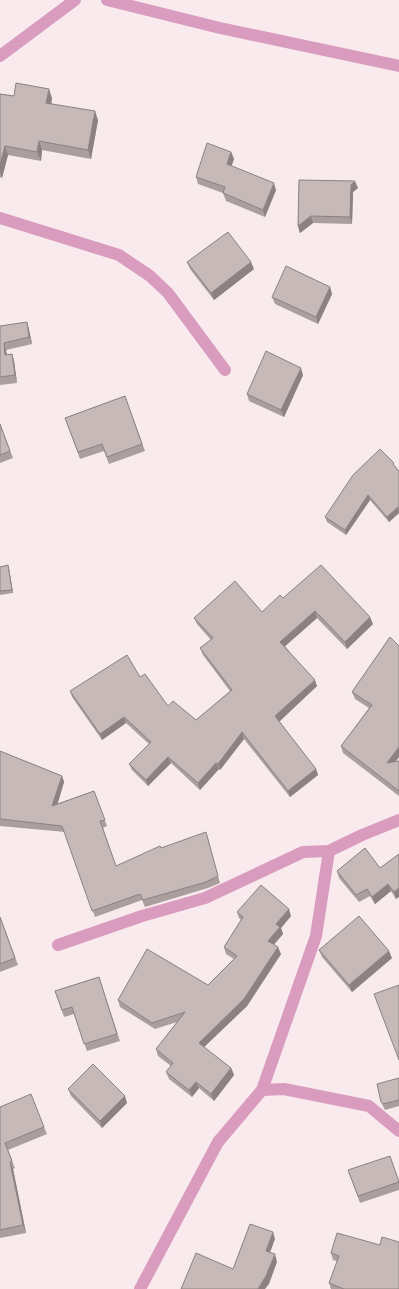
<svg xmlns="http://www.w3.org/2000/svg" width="399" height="1289" font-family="'Fira Sans Condensed',sans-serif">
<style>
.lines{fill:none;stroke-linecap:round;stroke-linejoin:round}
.minor{stroke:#d99cbe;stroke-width:12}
.wall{fill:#aa9f9e}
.shaded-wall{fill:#8b8281}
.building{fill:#c6b9b8;stroke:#8b8281}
</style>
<rect width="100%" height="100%" fill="#f8eaed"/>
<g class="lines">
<g class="minor">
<path d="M107,0L220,28L399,66"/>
<path d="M0,56L75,0"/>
<path d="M0,218L119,255L150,276L168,293L225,370"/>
<path d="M58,945L142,916L205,898L303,852L329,851L362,835L399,820"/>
<path d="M262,1090L284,1089L369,1106L399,1131"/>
<path d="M140,1289L218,1142L262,1090L316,936L329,851"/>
</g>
</g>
<g class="wall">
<path d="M0,94L14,96L52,98L51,103L98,120L91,159L42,150L41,161L8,155L2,178L0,177Z"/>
<path d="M231,152L234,159L231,166L276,190L265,217L226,201L223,193L198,184L196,177Z"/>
<path d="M299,180L358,188L353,192L352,224L313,223L300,233L298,226Z"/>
<path d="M187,262L254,269L214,300L190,269Z"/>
<path d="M330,287L332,294L318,324L275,304L272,297Z"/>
<path d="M27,322L29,330L32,344L6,350L7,355L12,354L14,361L17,383L0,385V326Z"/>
<path d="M303,375L284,417L249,401L247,394Z"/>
<path d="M125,396L145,451L109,464L104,451L80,459L65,418Z"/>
<path d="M0,424L13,458L0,463Z"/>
<path d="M395,466L399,471V513L389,522L370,500L346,535L327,522L325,517Z"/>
<path d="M8,565L9,569L13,593L0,595V567Z"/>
<path d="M283,598L373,624L347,649L317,618L285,646L317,686L279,721L316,769L318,775L290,797L244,739L220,770L219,769L200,790L171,763L148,786L132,770L129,764L149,744L126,723L102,740L72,697L70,691L140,677L168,706L196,720L230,691L203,655L200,648L211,640L197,624L194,618L262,612Z"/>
<path d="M390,637L395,762L399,761V796L343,753L341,746L369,708L355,699L352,692Z"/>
<path d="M0,751L62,776L64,782L57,804L94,791L107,826L103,828L116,866L161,848L208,839L220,883L208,888L145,907L142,900L95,917L65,832L0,826Z"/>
<path d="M399,854L396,899L391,891L375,904L370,896L359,902L339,878L337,871L380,868Z"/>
<path d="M237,912L291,916L281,928L283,934L274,944L281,954L247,1006L204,1047L231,1068L234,1075L214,1101L199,1088L192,1097L169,1079L166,1072L171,1066L158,1056L156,1049L177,1022L155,1029L120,1007L118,1000L208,985L234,959L226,954L224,947L241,920L239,918Z"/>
<path d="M0,917L18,965L0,972Z"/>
<path d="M319,950L392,958L352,992L322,957Z"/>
<path d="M99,977L120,1041L87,1051L74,1014L64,1017L55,991Z"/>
<path d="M399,1078V1106L385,1110L381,1102Z"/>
<path d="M68,1089L127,1103L102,1128L71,1096Z"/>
<path d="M0,1107L44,1127L47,1134L8,1150L15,1168L13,1169L26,1233L0,1238Z"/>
<path d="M348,1170L399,1180V1190L360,1203Z"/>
<path d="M337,1233L399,1289H331L329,1283L337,1261L333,1260L331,1253Z"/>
</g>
<g class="shaded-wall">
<path d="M49,89L52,98L50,111L46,103Z"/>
<path d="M95,111L98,120L91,159L88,150Z"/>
<path d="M39,141L42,150L41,161L37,152Z"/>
<path d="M5,146L8,155L2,178L0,172V165Z"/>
<path d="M231,152L234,159L230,171L227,164Z"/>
<path d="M355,181L358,188L353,192L352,224L350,217L351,185Z"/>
<path d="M274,183L276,190L265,217L263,210Z"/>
<path d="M311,216L313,223L300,233L298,226Z"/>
<path d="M251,262L254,269L214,300L211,293Z"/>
<path d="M330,287L332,294L318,324L316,317Z"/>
<path d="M27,322L29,330L32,344L29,337Z"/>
<path d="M4,343L6,350L8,362L5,355Z"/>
<path d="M12,354L14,361L17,383L15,375Z"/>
<path d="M301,368L303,375L284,417L281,410Z"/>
<path d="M368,495L370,500L346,535L345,530Z"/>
<path d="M398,507L399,513L389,522L387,517Z"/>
<path d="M8,565L9,569L13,593L12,590Z"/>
<path d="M315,611L317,618L283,648L280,642Z"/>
<path d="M370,617L373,624L347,649L345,642Z"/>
<path d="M315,680L317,686L278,723L275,716Z"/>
<path d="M124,717L126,723L102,740L100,734Z"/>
<path d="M242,732L244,739L220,770L218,764Z"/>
<path d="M399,747V757L390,770L387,763Z"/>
<path d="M168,757L171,763L148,786L146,780Z"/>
<path d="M216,763L219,769L200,790L198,783Z"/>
<path d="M316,769L318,775L290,797L288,791Z"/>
<path d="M62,776L64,782L55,813L52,806Z"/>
<path d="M388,884L391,891L375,904L372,897Z"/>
<path d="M399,888V897L396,899L394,892Z"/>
<path d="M289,909L291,916L281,928L283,934L271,948L268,941L276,924Z"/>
<path d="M278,947L281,954L247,1006L201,1050L199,1043Z"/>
<path d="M389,951L392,958L352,992L349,985Z"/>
<path d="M231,1068L234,1075L214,1101L211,1094Z"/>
<path d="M196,1082L199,1088L192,1097L189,1090Z"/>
<path d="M125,1096L127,1103L102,1128L100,1121Z"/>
<path d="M10,1162L13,1169L26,1233L23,1225Z"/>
<path d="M273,1232L275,1239L268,1258L266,1251Z"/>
<path d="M275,1254L277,1262L269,1284L265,1289H258Z"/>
</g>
<g class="building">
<path d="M16,83L49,89L46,103L95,111L88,150L39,141L37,152L5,146L0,165V94L14,96Z"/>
<path d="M207,143L231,152L227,164L274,183L263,210L223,193L225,187L196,177Z"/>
<path d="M299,180L355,181L351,185L350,217L311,216L298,226Z"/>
<path d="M228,232L251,262L211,293L187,262Z"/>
<path d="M286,266L330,287L316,317L272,297Z"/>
<path d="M27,322L29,337L4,343L5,355L12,354L15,375L0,377V326Z"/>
<path d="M266,351L301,368L281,410L247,394Z"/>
<path d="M125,396L142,444L107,457L102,444L78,452L65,418Z"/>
<path d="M0,424L10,451L0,455Z"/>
<path d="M380,449L394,463L393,464L399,471V508L398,507L387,517L368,495L345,530L325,517L353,475Z"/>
<path d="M8,565L12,590L0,591V567Z"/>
<path d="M321,565L370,617L345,642L315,611L280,642L315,680L275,716L316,769L288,791L242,732L218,764L216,763L198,783L168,757L146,780L129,764L151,742L124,717L100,734L70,691L127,655L140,677L145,674L168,706L173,701L196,720L232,690L200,648L213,638L194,618L235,581L262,612L280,595L283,598Z"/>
<path d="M390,637L399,646V747L387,763L399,761V791L341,746L372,705L352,692Z"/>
<path d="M0,751L62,776L52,806L94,791L105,820L100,821L116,866L160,846L161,848L206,832L218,876L206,882L143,900L140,894L92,911L62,826L0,819Z"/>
<path d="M365,848L380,868L399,854V888L394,892L388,884L372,897L367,889L356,895L337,871Z"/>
<path d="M261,885L289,909L276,924L280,927L268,941L278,947L244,999L199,1043L231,1068L211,1094L196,1082L189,1090L166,1072L173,1063L156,1049L185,1012L152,1023L118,1000L147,949L208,985L237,956L224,947L243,917L237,912Z"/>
<path d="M359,916L389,951L349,985L319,950Z"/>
<path d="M0,917L15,958L0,964Z"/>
<path d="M99,977L117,1034L84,1044L72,1007L62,1010L55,991Z"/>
<path d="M399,985V1060L374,994Z"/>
<path d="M93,1064L125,1096L100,1121L68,1089Z"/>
<path d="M399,1078V1100L383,1104L381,1102L377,1084Z"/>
<path d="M31,1094L44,1127L5,1143L12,1161L10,1162L23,1225L0,1230V1107Z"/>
<path d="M390,1156L399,1182L358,1196L348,1170Z"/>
<path d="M250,1224L273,1232L266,1251L275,1254L266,1276L258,1289H181L196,1253L233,1269Z"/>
<path d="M337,1233L380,1245L382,1237L399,1242V1289H344L329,1283L339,1256L331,1253Z"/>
</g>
</svg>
